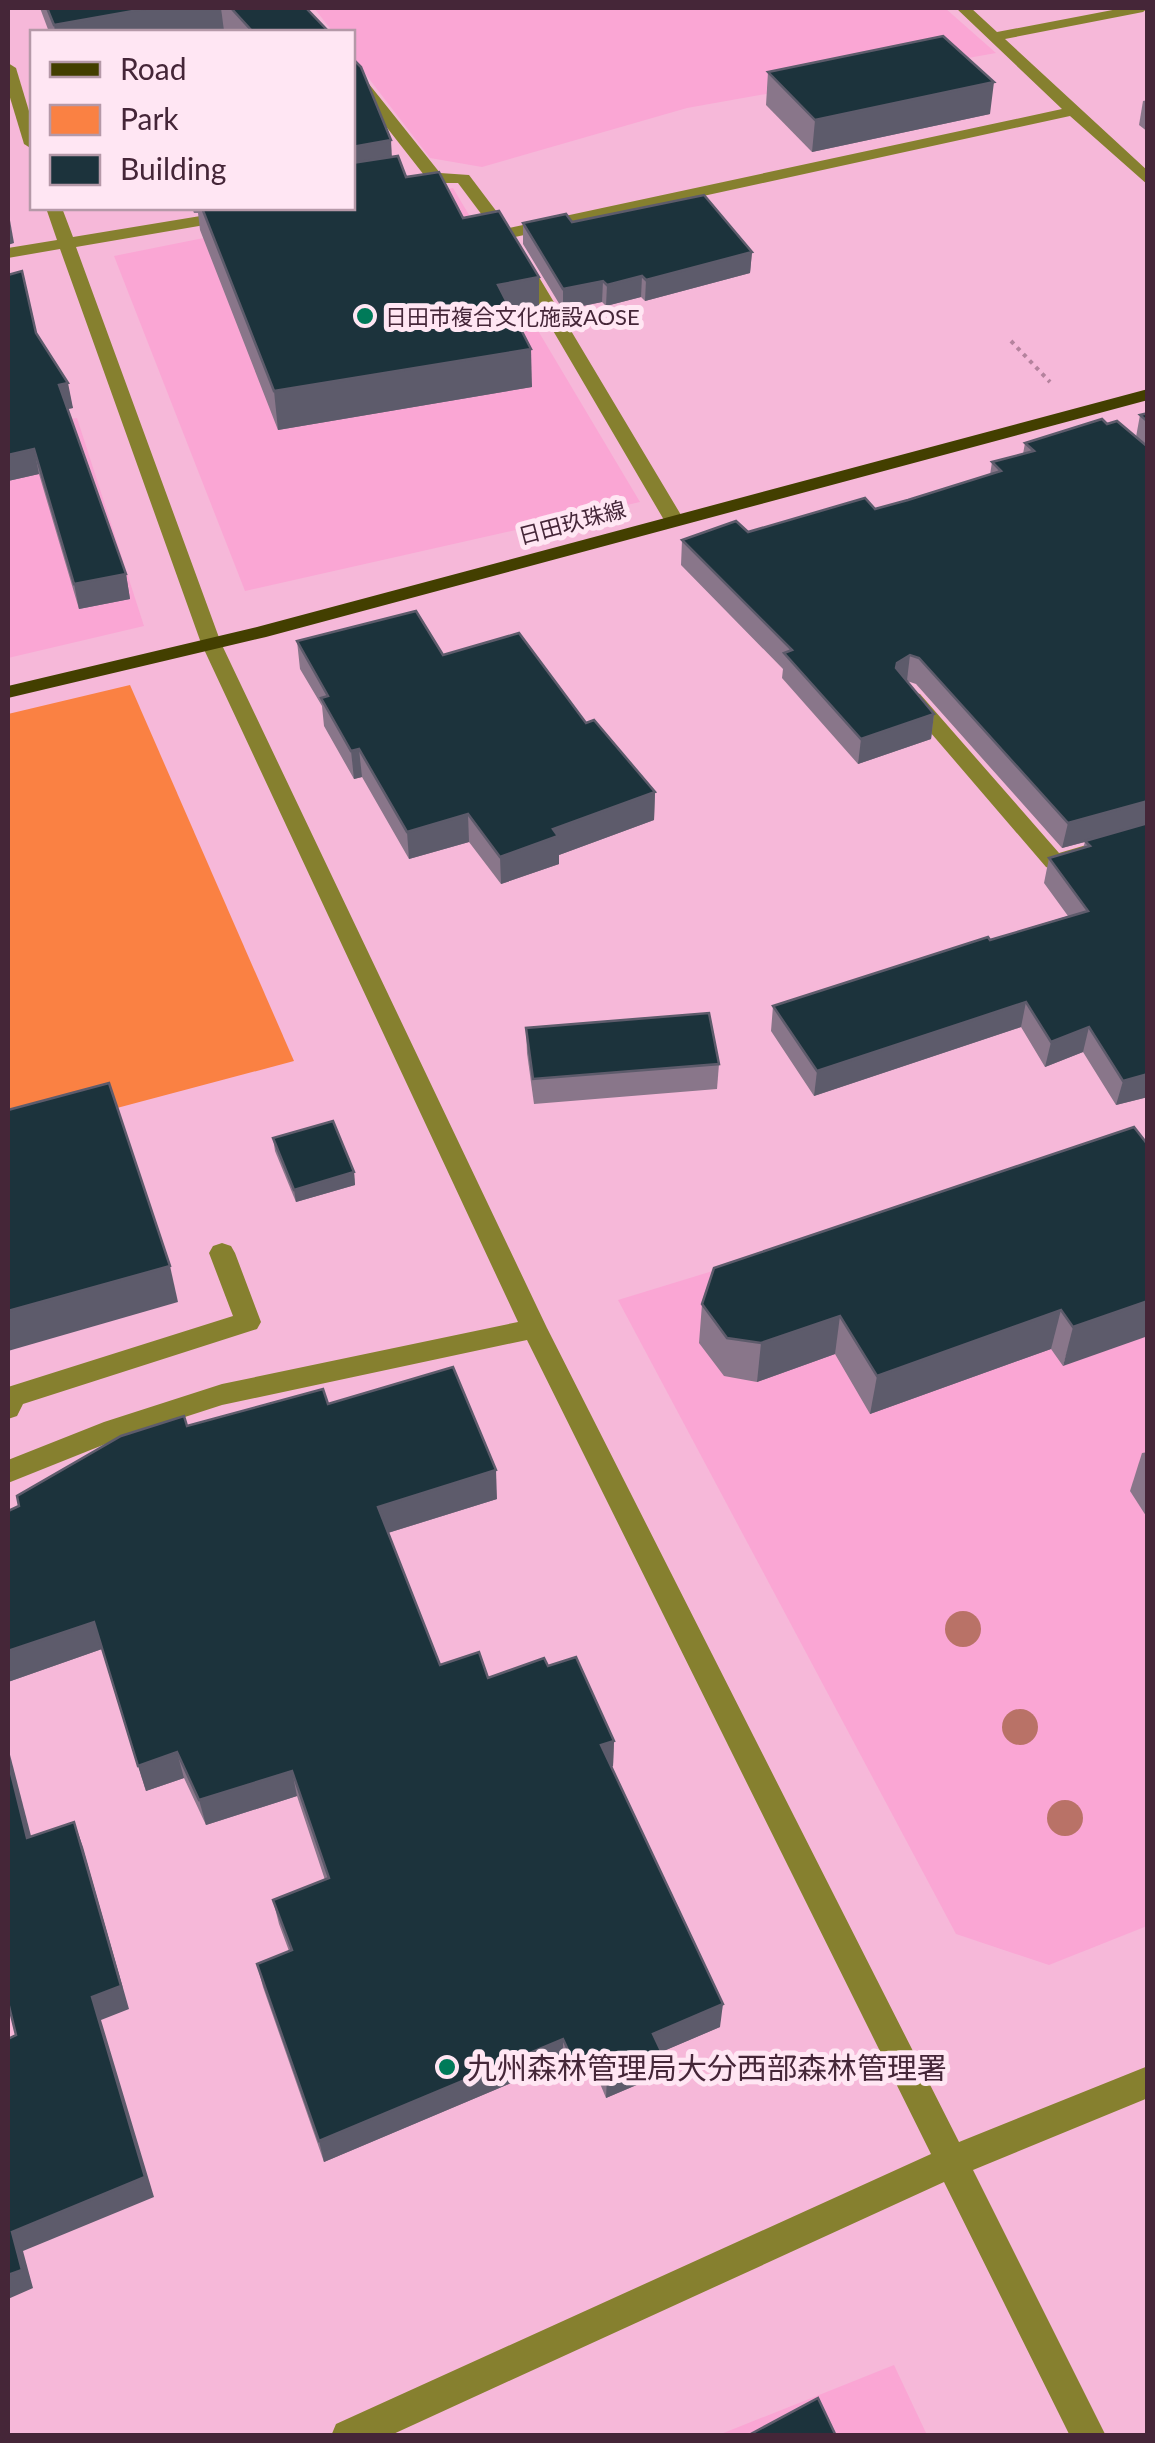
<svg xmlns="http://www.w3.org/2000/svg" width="1155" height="2443" font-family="Lato,'Noto Sans JP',sans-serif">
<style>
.built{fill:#faa6d4}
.green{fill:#fa8143}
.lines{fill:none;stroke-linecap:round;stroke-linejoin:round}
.path{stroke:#b4829d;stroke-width:4;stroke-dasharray:4 5;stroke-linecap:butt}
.minor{fill:#86802f;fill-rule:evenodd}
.major{fill:#433f00;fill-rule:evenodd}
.tree{fill:#b97267}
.wall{fill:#89768a}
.shaded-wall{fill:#5d5b6b}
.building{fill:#1c333c;stroke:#5d5b6b;stroke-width:2.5}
.poi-dot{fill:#007a59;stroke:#ffe6f3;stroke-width:4}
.labels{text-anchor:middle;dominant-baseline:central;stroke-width:10;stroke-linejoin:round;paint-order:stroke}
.far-poi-label{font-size:22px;fill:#452638;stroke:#ffe6f3;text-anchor:start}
.far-street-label{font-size:22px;fill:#452638;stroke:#ffe6f3}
.near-poi-label{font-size:30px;fill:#452638;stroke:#ffe6f3;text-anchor:start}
</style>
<rect width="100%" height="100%" fill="#f6b8d9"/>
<g class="built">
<path d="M314,8H945L996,53L687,108L482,167L430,158L353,58L352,32H333Z"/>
<path d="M453,188L640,502L245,591L114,256Z"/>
<path d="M77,418L144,626L8,658V427Z"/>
<path d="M1147,1138V1926L1049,1965L956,1934L618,1300Z"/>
<path d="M894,2365L927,2435L716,2436Z"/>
</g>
<path class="green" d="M130,685L294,1061L8,1137V714Z"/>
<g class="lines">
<path class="path" d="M1011,341L1050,382"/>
<g class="minor">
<path d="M956,8H971L997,32L1123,8H1148L1143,12L1005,39L1148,171V185L1070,116L515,237L684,520L681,524L674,526L664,520L497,235L458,183H435L352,198V188L424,175L352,83V68L357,69L440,173L469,175L509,228L1062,109Z"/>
<path d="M8,63L16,68L32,121V149L24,144L8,91Z"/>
<path d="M46,208H62L73,237L249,208H283L275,213L76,247L221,643L547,1328L959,2142L1148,2066V2098L973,2170L1106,2436H1070L944,2182L389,2436H331L336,2424L931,2154L527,1340L222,1405L123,1437L8,1483V1460L104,1422L222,1384L518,1322L201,643L60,249L8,258V248L57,240Z"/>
<path d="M913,692L920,694L1059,853L1148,827V842L1054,870L1046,867L906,704L903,699L906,694Z"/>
<path d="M222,1243L231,1246L235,1253L261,1322L257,1329L23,1404L17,1416L8,1419V1387L233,1316L209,1253L213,1246Z"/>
</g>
<path class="major" d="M1148,389V400L266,637L8,698V686L257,627Z"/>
</g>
<g class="tree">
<circle cx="963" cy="1629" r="18"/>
<circle cx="1020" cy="1727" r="18"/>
<circle cx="1065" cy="1818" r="18"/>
</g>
<g class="wall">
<path d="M40,8H306L329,32H225L224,31L215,32H49Z"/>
<path d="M768,72L990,114L812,152L766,105Z"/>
<path d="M1148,100V132L1139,125L1143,101Z"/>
<path d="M392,157L406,177L463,218L539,314L516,319L532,387L278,430L200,230L198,213H194L192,208H352Z"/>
<path d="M572,222L752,252L750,273L645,301L641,297L606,306L602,302L563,310L523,244V223Z"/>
<path d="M36,333L73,408L67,409L126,574L130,599L79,609L39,474L8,481Z"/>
<path d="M1148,413V1097L1116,1105L1083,1052L1045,1067L1021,1027L814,1096L771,1031L773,1006L1068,916L1044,883L1049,858L1083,848L1085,842L1062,848L916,684L907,681L934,714L931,739L858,764L782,678L783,669L681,565L682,540L748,532L875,509L908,500L990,475L992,462L1023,454L1025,443L1107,424L1136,437L1140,415Z"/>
<path d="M297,641L443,655L586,723L655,792L654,820L559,855V864L501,884L469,842L409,859L362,777L354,779L324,726L322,706L300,669Z"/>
<path d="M526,1028L719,1064L717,1089L534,1104L527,1053Z"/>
<path d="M1134,1127L1063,1366L1051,1349L870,1414L835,1354L757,1382L724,1376L699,1343L702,1304Z"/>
<path d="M273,1138L354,1172L355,1185L296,1202L275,1151Z"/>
<path d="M328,1404L497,1499L388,1533L440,1665L488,1678L548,1666L614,1741L613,1766L612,1767L720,2027L661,2052L660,2075L606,2098L596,2074L573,2083L563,2061L324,2162L263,1987L257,1964L289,1951L279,1924L273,1900L325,1880L297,1796L206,1825L184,1778L146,1791L102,1649L8,1682L187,1426Z"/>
<path d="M1148,1452V1519L1130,1491L1142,1453Z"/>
</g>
<g class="shaded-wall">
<path d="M150,8H221L224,31L215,32H55L54,25Z"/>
<path d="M994,82L990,114L812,152L815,120Z"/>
<path d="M391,140L393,177L352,184V147Z"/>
<path d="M8,209L14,243L8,245Z"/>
<path d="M752,252L750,273L645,301L646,280Z"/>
<path d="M642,276L641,297L606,306L607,285Z"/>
<path d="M539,277V314L499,322L498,285Z"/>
<path d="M603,281L602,302L563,310V289Z"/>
<path d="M531,349L532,387L278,430L274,391Z"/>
<path d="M68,383L73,408L63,410L59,385Z"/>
<path d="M34,449L39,474L8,481V455Z"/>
<path d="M126,574L130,599L79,609L74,584Z"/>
<path d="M910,655L907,680L894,688L897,663Z"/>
<path d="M934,714L931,739L858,764L861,739Z"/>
<path d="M359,749L362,777L354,779L351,751Z"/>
<path d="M655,792L654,820L559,855V864L501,884L500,857L553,829Z"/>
<path d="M1148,801V825L1062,848L1068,823Z"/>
<path d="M468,814L469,842L409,859L407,832Z"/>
<path d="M1026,1002L1021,1027L814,1096L817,1071Z"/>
<path d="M1089,1027L1083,1052L1045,1067L1051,1042Z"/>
<path d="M1148,1074V1097L1116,1105L1123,1081Z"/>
<path d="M354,1172L355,1185L296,1202L294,1190Z"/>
<path d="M170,1266L178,1302L8,1351V1311Z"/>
<path d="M1148,1301V1336L1063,1366L1073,1327Z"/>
<path d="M1061,1310L1051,1349L870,1414L877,1376Z"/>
<path d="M840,1316L835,1354L757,1382L761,1343Z"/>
<path d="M496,1470L497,1499L381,1535L378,1507Z"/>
<path d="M94,1622L102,1649L8,1682V1651Z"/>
<path d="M614,1741L613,1766L601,1771V1745Z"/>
<path d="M8,1747L38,1863L27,1838L8,1761Z"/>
<path d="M177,1752L184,1778L146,1791L138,1766Z"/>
<path d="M292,1771L297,1796L206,1825L199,1800Z"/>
<path d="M74,1822L83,1847L129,2009L101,2020L154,2197L23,2251L33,2288L8,2299V2275L12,2232L92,1997Z"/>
<path d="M723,2004L720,2027L652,2056L653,2034Z"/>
<path d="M563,2039V2061L324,2162L319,2141Z"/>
<path d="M596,2052V2074L573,2083V2061Z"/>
<path d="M662,2053L660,2075L606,2098L607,2077Z"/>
</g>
<g class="building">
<path d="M47,8H150L54,25Z"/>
<path d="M231,8H306L329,32H253Z"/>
<path d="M943,36L994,82L815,120L768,72Z"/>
<path d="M352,58L361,67L391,140L352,147Z"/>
<path d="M398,156L406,177L439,172L463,218L499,211L539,277L498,285L531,349L274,391L202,208H352V163Z"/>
<path d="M704,195L752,252L646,280L642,276L607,285L603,281L563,289L523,223L566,214L572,222Z"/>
<path d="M22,271L36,333L68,383L59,385L126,574L74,584L34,449L8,455V275Z"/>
<path d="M1148,413V422L1140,415Z"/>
<path d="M1102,419L1107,424L1117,421L1148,447V801L1068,823L919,658L910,655L897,663L896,668L934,714L861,739L784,653L792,650L682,540L736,521L748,532L865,498L875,509L908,500L1001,471L992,462L1034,451L1025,443Z"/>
<path d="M416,611L443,655L519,633L586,723L594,720L655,792L553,829L558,836L500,857L468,814L407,832L359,749L351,751L321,698L328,696L297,641Z"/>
<path d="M1148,823V1074L1123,1081L1089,1027L1051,1042L1026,1002L817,1071L773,1006L988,937L990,940L1088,911L1049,858L1090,846L1085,841Z"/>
<path d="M709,1013L719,1064L533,1079L526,1028Z"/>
<path d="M109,1083L170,1266L8,1311V1110Z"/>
<path d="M333,1121L354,1172L294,1190L273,1138Z"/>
<path d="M1134,1127L1148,1145V1301L1073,1327L1061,1310L877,1376L840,1316L761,1343L727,1338L702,1304L714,1268Z"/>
<path d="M453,1367L496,1470L378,1507L440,1665L479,1652L488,1678L544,1658L548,1666L576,1657L614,1741L601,1745L723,2004L653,2034L662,2053L607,2077L596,2052L573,2061L563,2039L319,2141L257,1964L292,1950L273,1900L329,1878L292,1771L199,1800L177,1752L138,1766L94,1622L8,1651V1511L19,1506L17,1496L121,1436L184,1416L187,1426L323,1389L328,1404Z"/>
<path d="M8,1761L27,1838L74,1822L121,1986L92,1997L145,2177L12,2232L22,2270L8,2275V2039L16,2035L8,2002Z"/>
<path d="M818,2398L836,2436H747Z"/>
</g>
<g class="poi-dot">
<circle cx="365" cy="316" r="10"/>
<circle cx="447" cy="2067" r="10"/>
</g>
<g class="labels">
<g class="far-poi-label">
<text x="385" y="316">日田市複合文化施設AOSE</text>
</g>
<g class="far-street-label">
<text transform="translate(572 522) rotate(-15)">日田玖珠線</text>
</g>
<g class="near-poi-label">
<text x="467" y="2067">九州森林管理局大分西部森林管理署</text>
</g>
</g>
<rect width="1155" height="2443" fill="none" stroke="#452638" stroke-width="20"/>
<rect x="30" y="30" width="325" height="180" fill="#ffe6f3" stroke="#b599a8" stroke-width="2.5"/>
<rect x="50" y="62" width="50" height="15" fill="#433f00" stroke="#b599a8" stroke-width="2.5"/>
<text x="120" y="80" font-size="30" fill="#452638">Road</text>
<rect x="50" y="105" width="50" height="30" fill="#fa8143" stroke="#b599a8" stroke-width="2.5"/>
<text x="120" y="130" font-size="30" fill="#452638">Park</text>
<rect x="50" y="155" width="50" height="30" fill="#1c333c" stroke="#b599a8" stroke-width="2.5"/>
<text x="120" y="180" font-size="30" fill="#452638">Building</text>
</svg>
